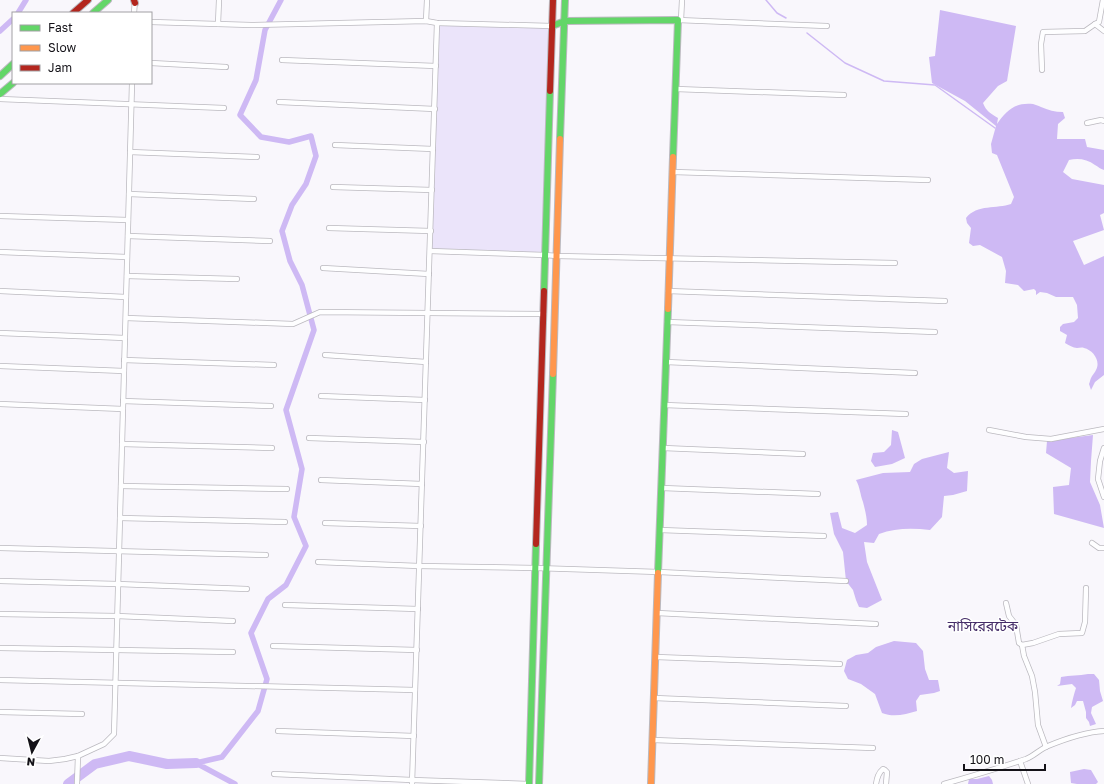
<svg xmlns="http://www.w3.org/2000/svg" width="1104" height="784" font-family="'Golos Text','Noto Sans Bengali',sans-serif">
<style>
.green{fill:#ebe4fa}
.water{fill:#ceb9f4}
.lines{fill:none;stroke-linecap:round;stroke-linejoin:round}
.stream{stroke:#ceb9f4;stroke-width:1.5}
.canal{stroke:#ceb9f4;stroke-width:5.5}
.river{stroke:#ceb9f4;stroke-width:10}
.street-casing{stroke:#bbb9bf;stroke-width:6}
.fast-casing{stroke:#bbb9bf;stroke-width:8}
.slow-casing{stroke:#bbb9bf;stroke-width:8}
.jam-casing{stroke:#bbb9bf;stroke-width:8}
.street{stroke:#fefeff;stroke-width:4.5}
.fast{stroke:#63d668;stroke-width:6}
.slow{stroke:#ff974d;stroke-width:6}
.jam{stroke:#b3261e;stroke-width:6}
.labels{text-anchor:middle;dominant-baseline:central;stroke-width:3;stroke-linejoin:round;paint-order:stroke}
.quarter-label{font-size:14px;fill:#452d68;stroke:#fff}
</style>
<rect width="100%" height="100%" fill="#f9f7fc"/>
<path class="green" d="M437,23L552,26L545,255L430,251Z"/>
<g class="water">
<path d="M940,10L1016,26L1007,81L998,86L983,103C986,111 991,114 998,118L997,124C1006,111 1015,102 1033,104C1036,105 1039,106 1041,107C1048,110 1055,112 1063,112L1065,118L1058,124L1057,139H1085L1087,147L1104,150V170C1100,169 1099,167 1095,165C1087,159 1078,158 1069,160L1063,172L1072,179L1104,185V213L1100,215L1104,230L1073,241L1084,265L1104,256V375L1095,382L1091,390L1089,384C1090,382 1090,380 1091,378C1092,375 1095,373 1096,370C1101,361 1093,350 1084,348C1082,347 1079,348 1077,348C1073,348 1069,345 1065,343L1067,335L1060,331V327L1063,324L1074,322L1078,318L1077,305L1073,297H1056L1047,293L1040,292L1036,295V291L1034,289L1024,291L1018,285L1005,283L1006,271L1002,257L980,245L973,246L969,243L971,228L967,223L966,218C977,204 997,209 1011,204L1014,197L997,155L992,153L991,144L996,126L965,101L932,83L929,57L935,56Z"/>
<path d="M892,430L898,432L905,458L892,464L875,467L871,461L873,453L884,452L891,445Z"/>
<path d="M1093,435L1091,461L1090,482L1100,505L1104,528L1054,514L1053,487L1069,485L1071,468L1046,453L1047,441Z"/>
<path d="M949,452L947,468L954,473L968,471L967,491L953,495L944,496L942,517L930,530C912,528 895,528 879,534L874,543L864,542L867,562L882,600L867,608L859,607L856,600L853,590L846,581L843,552L834,534L830,513L838,512L842,528L855,533L867,525C867,517 865,510 863,502C860,494 860,487 856,480L883,473L910,472L914,464L922,459Z"/>
<path d="M894,641L916,643L923,651L925,669L929,680H938L940,691L934,693L920,695L916,701L917,711C906,714 894,718 882,713L875,694L861,684L848,679L844,671L847,660L856,655L868,653L876,647Z"/>
<path d="M1088,674H1094L1099,680L1100,691L1103,701L1092,707L1091,713L1096,724L1090,726L1089,722L1086,718V712L1083,701H1077L1075,705L1071,708C1072,701 1074,694 1076,688L1072,684L1057,686L1060,684L1061,677C1070,675 1079,676 1088,674Z"/>
<path d="M1084,769L1091,770L1098,782L1096,784H1077L1071,783L1070,772Z"/>
<path d="M989,776L992,780L993,784H968L969,779H977Z"/>
</g>
<g class="lines">
<g class="stream">
<path d="M766,0L777,13L786,18"/>
<path d="M807,33L845,63L884,81L935,85L995,128"/>
</g>
<g class="canal">
<path d="M18,13L26,0"/>
<path d="M0,31L13,19"/>
<path d="M235,784L196,763L222,757L258,711L267,679L251,633L268,599L286,585L306,546L294,517L302,469L286,410L314,330L302,285L290,261L282,231L292,205L306,184L316,156L311,136L289,142L261,137L240,115L256,80L265,30L281,0"/>
</g>
<path class="river" d="M68,784L95,764L129,756L167,764L196,763"/>
<g class="street-casing">
<g id="street">
<path d="M134,13L135,0"/>
<path d="M678,20L827,26"/>
<path d="M681,20L682,0"/>
<path d="M426,21L427,0"/>
<path d="M151,22L251,25L426,21L437,23L552,26"/>
<path d="M218,24L219,0"/>
<path d="M1095,24L1099,22L1103,0"/>
<path d="M282,60L436,66"/>
<path d="M151,63L226,67"/>
<path d="M1042,70L1041,44L1043,32L1085,31L1095,24L1104,31"/>
<path d="M676,89L844,95"/>
<path d="M0,99L224,108"/>
<path d="M279,102L435,109"/>
<path d="M1087,123L1101,120L1104,121"/>
<path d="M335,145L433,149"/>
<path d="M130,152L257,157"/>
<path d="M673,172L928,180"/>
<path d="M333,187L432,190"/>
<path d="M129,194L254,199"/>
<path d="M0,216L128,220"/>
<path d="M329,228L431,231"/>
<path d="M128,236L270,241"/>
<path d="M430,251L545,255L557,256L895,263"/>
<path d="M0,252L127,257"/>
<path d="M323,268L429,274"/>
<path d="M127,276L237,279"/>
<path d="M0,291L126,297"/>
<path d="M668,291L945,301"/>
<path d="M126,318L293,324L320,312L544,314"/>
<path d="M667,322L935,332"/>
<path d="M0,333L125,338"/>
<path d="M325,355L426,362"/>
<path d="M124,360L274,365"/>
<path d="M666,362L915,373"/>
<path d="M0,366L124,371"/>
<path d="M321,396L425,400"/>
<path d="M123,401L271,406"/>
<path d="M0,404L123,409"/>
<path d="M664,405L906,414"/>
<path d="M989,430L1026,437L1051,439L1104,429"/>
<path d="M309,438L424,442"/>
<path d="M122,444L272,448"/>
<path d="M663,448L803,454"/>
<path d="M1104,448L1100,461L1098,479L1104,497"/>
<path d="M321,480L422,484"/>
<path d="M121,486L287,489"/>
<path d="M662,488L818,494"/>
<path d="M120,518L285,522"/>
<path d="M325,523L421,526"/>
<path d="M660,530L824,536"/>
<path d="M1092,543L1099,548H1104"/>
<path d="M0,548L266,555"/>
<path d="M318,562L419,566L536,568L659,572L846,581"/>
<path d="M0,581L118,584L247,589"/>
<path d="M1006,603L1009,616L1016,625L1019,643L1022,645L1024,656L1032,676L1035,692L1038,725L1046,747"/>
<path d="M285,605L418,609"/>
<path d="M657,613L876,624"/>
<path d="M0,614L117,616L233,621"/>
<path d="M1022,645L1033,643L1059,634L1082,633L1085,622L1086,588"/>
<path d="M273,646L417,650"/>
<path d="M0,648L233,652"/>
<path d="M656,657L840,664"/>
<path d="M0,680L415,690"/>
<path d="M654,698L846,706"/>
<path d="M0,712L82,714"/>
<path d="M278,731L414,736"/>
<path d="M653,740L873,748"/>
<path d="M0,758L49,761L65,759L78,756L104,744L114,734L132,83"/>
<path d="M1020,761L1028,784"/>
<path d="M274,774L412,780L529,784"/>
<path d="M77,784L78,756"/>
<path d="M412,784L437,23"/>
<path d="M876,784C877,778 878,773 883,769L885,770L887,772L886,784"/>
<path d="M944,784C972,776 999,768 1026,759C1034,756 1040,749 1048,746C1065,739 1085,732 1104,731"/>
</g>
</g>
<g class="fast-casing">
<g id="fast">
<path d="M93,13L108,0"/>
<path d="M552,26L565,21L678,20L673,157"/>
<path d="M0,76L13,64"/>
<path d="M0,94L13,83"/>
<path d="M560,139L565,0"/>
<path d="M544,291L550,91"/>
<path d="M658,573L668,309"/>
<path d="M529,784L536,544"/>
<path d="M539,784L553,374"/>
</g>
</g>
<g class="slow-casing">
<g id="slow">
<path d="M668,309L673,157"/>
<path d="M553,374L560,139"/>
<path d="M651,784L658,573"/>
</g>
</g>
<g class="jam-casing">
<g id="jam">
<path d="M134,0L135,3"/>
<path d="M73,13L88,0"/>
<path d="M550,91L553,0"/>
<path d="M536,544L544,291"/>
</g>
</g>
<use href="#street" class="street"/>
<use href="#fast" class="fast"/>
<use href="#slow" class="slow"/>
<use href="#jam" class="jam"/>
</g>
<g class="labels">
<g class="quarter-label">
<text x="983" y="625">নাসিরেরটেক</text>
</g>
</g>
<rect x="12" y="12" width="140" height="72" fill="#ffffff" stroke="#a1a0a3"/>
<rect x="20" y="25" width="20" height="6" fill="#63d668" stroke="#a1a0a3"/>
<text x="48" y="32" font-size="12" fill="#141218">Fast</text>
<rect x="20" y="45" width="20" height="6" fill="#ff974d" stroke="#a1a0a3"/>
<text x="48" y="52" font-size="12" fill="#141218">Slow</text>
<rect x="20" y="65" width="20" height="6" fill="#b3261e" stroke="#a1a0a3"/>
<text x="48" y="72" font-size="12" fill="#141218">Jam</text>
<g transform="translate(32 752) rotate(187)" stroke="#ffffff" stroke-width="3" paint-order="stroke">
<path d="M0-3L7 15L0 10L-7 15Z" fill="#141218"/>
<text y="-6" font-size="11" font-weight="bold" text-anchor="middle" fill="#141218">N</text>
</g>
<path d="M964 764v6h81v-6" fill="none" stroke="#141218" stroke-width="2"/>
<text x="970" y="764" font-size="12" fill="#141218" stroke="#ffffff" stroke-width="3" paint-order="stroke">100 m</text>
</svg>
